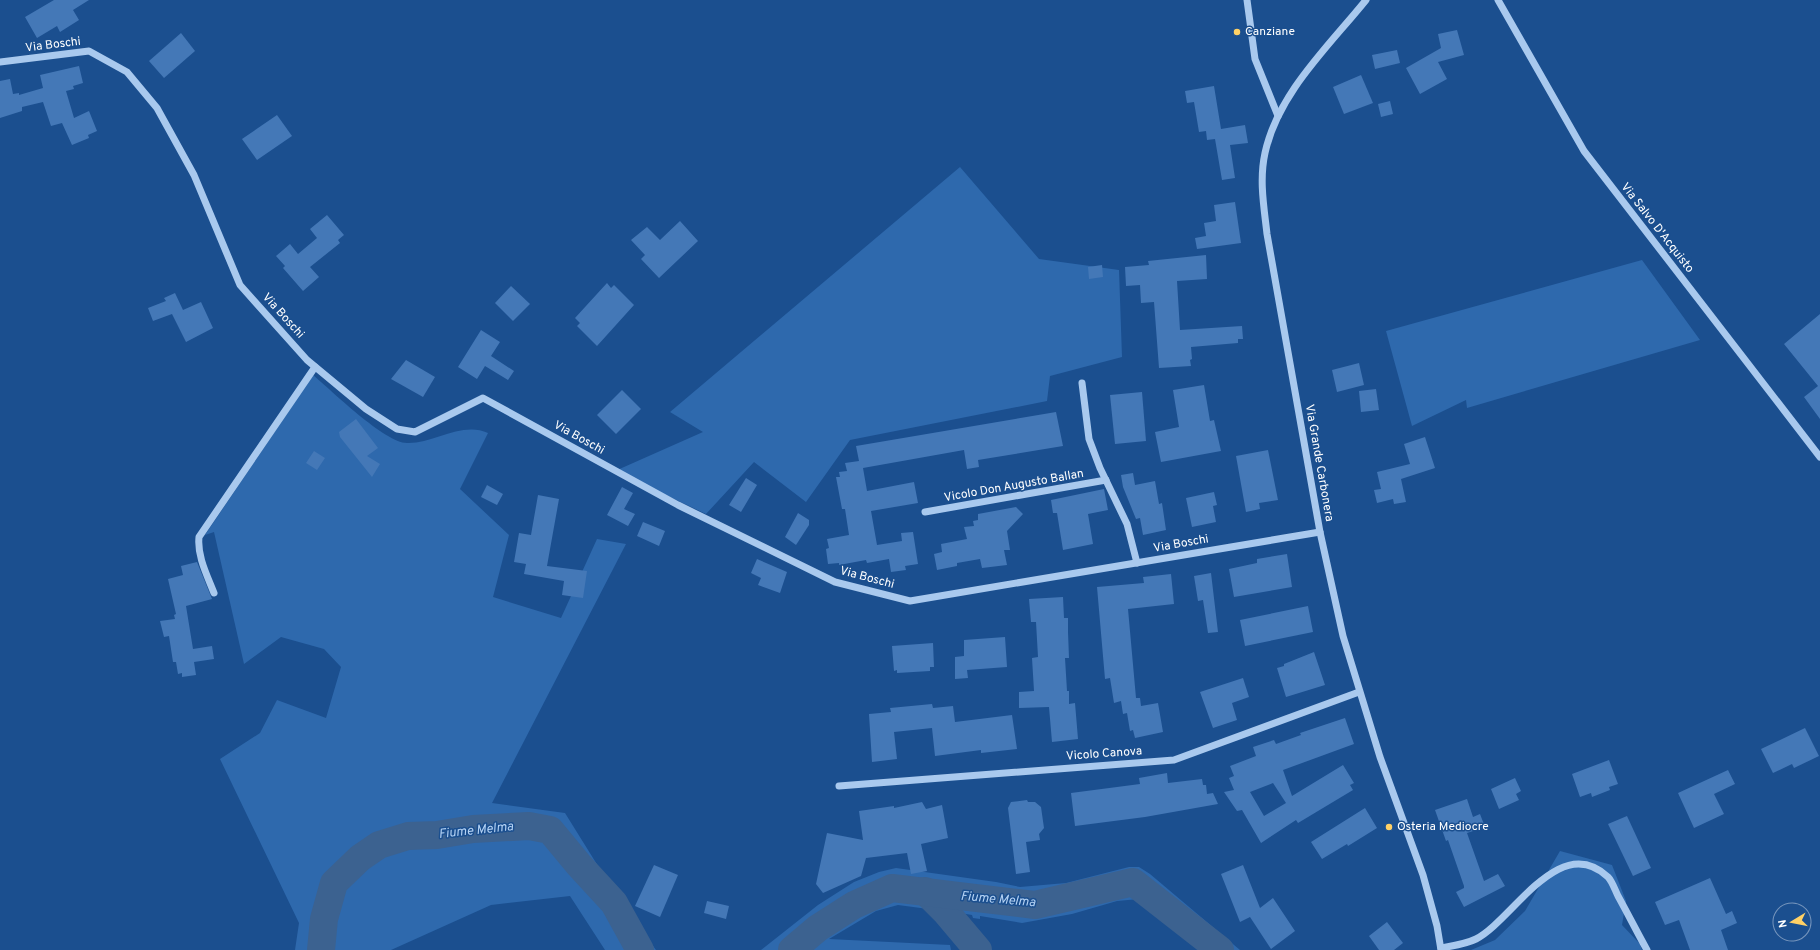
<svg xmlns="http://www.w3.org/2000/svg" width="1820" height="950" font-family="Overpass,sans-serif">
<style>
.green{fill:#2e69ad}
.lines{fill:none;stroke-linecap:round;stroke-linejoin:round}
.river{stroke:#3c6290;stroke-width:28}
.building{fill:#4478b7;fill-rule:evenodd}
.minor{stroke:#a9c9ee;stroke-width:7}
.poi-dot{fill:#ffd166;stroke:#1b4f8f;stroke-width:1.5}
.labels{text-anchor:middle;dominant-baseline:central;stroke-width:3;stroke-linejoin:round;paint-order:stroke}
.poi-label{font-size:12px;fill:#fff;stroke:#1b4f8f;text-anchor:start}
.street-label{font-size:12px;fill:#fff;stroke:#1b4f8f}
.water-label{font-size:13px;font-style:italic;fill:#b5d3f5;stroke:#1b4f8f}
</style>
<rect width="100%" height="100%" fill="#1b4f8f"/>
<g class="green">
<path d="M960,167L1039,259L1119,270L1122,357L1050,376L1047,401L850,440L806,502L754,462L706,514L615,471L703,432L670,412Z"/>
<path d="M1642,260L1700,340L1467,408L1466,400L1412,426L1386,331Z"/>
<path d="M313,375C331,390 385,443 407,443C433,444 462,421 488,433L460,489L509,535L493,597L561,618L597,539L626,544L492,803L565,813L621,903L656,950H605L570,896L491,905L391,950H295L299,923L220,759L260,733L277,700L326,718L341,667L324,649L281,637L244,664L214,532L205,535Z"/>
<path d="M1560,851L1612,865L1626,901L1622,925L1640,944L1642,950H1471L1495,940L1525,911Z"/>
<path d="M1129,867H1139L1150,874L1240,950H1199L1150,905L1139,899L1117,901L1072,914L1022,923L980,916V919L973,918L972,915L966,914L898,905L876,911L829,939L950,945L951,950H761L818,905L854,882L879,872L896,868L996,882L1020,887L1066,883Z"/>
</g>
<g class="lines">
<g class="river">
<path d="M925,891L945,911L978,950"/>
<path d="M321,950L324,919L334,883L360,858L379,845L408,836L437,835L473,829L529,826L550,830L579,865L614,903L640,950"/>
<path d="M792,950L818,928L854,905L892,888L1035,905L1133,882L1220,950"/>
</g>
</g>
<g class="building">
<path d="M54,0H89L73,10L79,20L60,32L57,26L37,38L25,17Z"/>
<path d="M1457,30L1464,55L1438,62L1447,79L1420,94L1406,68L1441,48L1438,34Z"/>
<path d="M181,33L195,51L164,78L149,61Z"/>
<path d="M1397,50L1400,63L1375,69L1372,55Z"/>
<path d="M79,66L83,83L73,86L74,89L66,91L74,118L89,111L97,131L88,135L89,138L72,145L62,123L51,126L43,102L22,107V111L0,118V81L10,79L13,94L19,93V95L43,88L40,75Z"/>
<path d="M1361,75L1373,103L1344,114L1333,87Z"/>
<path d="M1214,86L1221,129L1245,125L1248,143L1230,145L1235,178L1222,180L1215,139L1207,140L1206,131L1199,132L1194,102L1187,103L1185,91Z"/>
<path d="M1390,101L1393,114L1381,117L1378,104Z"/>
<path d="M277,115L292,136L257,160L242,139Z"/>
<path d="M1235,202L1241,243L1197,249L1195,238L1206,236L1204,223L1216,221L1214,205Z"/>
<path d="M327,215L344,235L338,240L340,243L310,267L319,277L303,291L283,268L285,266L276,256L290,244L298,254L317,238L310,229Z"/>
<path d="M680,221L698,241L659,278L641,259L645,255L631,240L647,227L660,240Z"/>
<path d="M1206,255L1207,279L1177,281L1180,330L1242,326L1243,339H1238V343L1191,347L1192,359L1190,360L1191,366L1159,368L1154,302L1141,303L1140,285L1126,286L1125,267L1149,265L1148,261Z"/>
<path d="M1102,265L1103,277L1089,279L1088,267Z"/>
<path d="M607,283L611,288L614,285L634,305L597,346L577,326L580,323L575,318Z"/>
<path d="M511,286L530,304L513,321L495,303Z"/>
<path d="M175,293L183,310L201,302L213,328L186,342L172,314L153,321L148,308L166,301L164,298Z"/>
<path d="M1820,314V419L1804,397L1818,386L1784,344Z"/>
<path d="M481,330L500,342L491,356L514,371L508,380L485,366L477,379L458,367Z"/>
<path d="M406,360L435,377L423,397L391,379Z"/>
<path d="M1359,363L1364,385L1337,392L1332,370Z"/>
<path d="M1204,385L1210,421L1214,420L1221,451L1161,462L1155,432L1179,427L1173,390Z"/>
<path d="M1376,389L1379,410L1361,412L1359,391Z"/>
<path d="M622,390L641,409L616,434L597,415Z"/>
<path d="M1142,392L1146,441L1115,444L1110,395Z"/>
<path d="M1056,412L1063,446L978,460L979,467L967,469L964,450L863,468L867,491L914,482L918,503L871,511L877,545L902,541L901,533L913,532L918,564L905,566L906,570L891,572L889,559L867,563L866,560L839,565V563L828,564L826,549L829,548L827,539L849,535L845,509H842L836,477H840L839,472L847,471L845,463L859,461L856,446Z"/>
<path d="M356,419L378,448L367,456L380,464L372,477L340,437L339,432Z"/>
<path d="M1425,437L1435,468L1401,479L1406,502L1394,504L1393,499L1377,503L1374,490L1381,489L1377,472L1410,464L1404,444Z"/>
<path d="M1268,450L1278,500L1259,503L1260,509L1246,512L1236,456Z"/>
<path d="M314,451L325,458L317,470L306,463Z"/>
<path d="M1133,473L1135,485L1155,481L1159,504L1162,503L1166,530L1143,535L1140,518L1136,519L1123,487L1121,475Z"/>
<path d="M746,478L757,485L741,512L729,505Z"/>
<path d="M487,485L503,494L497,505L481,497Z"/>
<path d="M622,487L633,493L624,509L635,514L628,526L607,515Z"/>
<path d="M1104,489L1108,510L1088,514L1093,544L1063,550L1057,513H1053L1051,500Z"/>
<path d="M1214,492L1217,505L1213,506L1216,522L1192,527L1186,498Z"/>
<path d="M538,495L559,499L547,566L587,571L583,598L562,595L564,581L524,574L526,564L514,562L519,533L531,535Z"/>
<path d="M1016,507L1023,514L1007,531L1010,550H1004L1007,565L982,568L980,559L957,563V566L937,570L934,554L942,552L941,544L967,539L964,527L974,526L973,521L978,520V514Z"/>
<path d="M798,513L809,520V525L796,545L785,537Z"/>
<path d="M643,522L665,531L659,546L637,536Z"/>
<path d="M1287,554L1292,587L1234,597L1229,569L1257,563V559Z"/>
<path d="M757,559L787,572L780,593L758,585L761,578L751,573Z"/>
<path d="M197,562L212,599L186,606L193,649L212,646L214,659L194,662L196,675L182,677V673L178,674L176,662H173L169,636L164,637L160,621L175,619L174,615L176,614L168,579L183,575L181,566Z"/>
<path d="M1211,573L1218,632L1208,633L1203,600L1198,601L1194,576Z"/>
<path d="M1171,574L1174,604L1128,609L1136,698H1140L1141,706L1158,703L1163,732L1135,738L1133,730L1130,731L1127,713L1123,714L1121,701L1114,703L1110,678L1105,679L1097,587L1144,583L1143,577Z"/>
<path d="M1063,597L1064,618H1068V632L1069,658H1065L1067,691H1069V704L1075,703L1078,739L1052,742L1049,707L1019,708V692L1034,691L1032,658L1038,657L1036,622H1031L1029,599Z"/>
<path d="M1308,606L1313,632L1245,646L1240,620Z"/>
<path d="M1005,637L1007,667L967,670L968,678L955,679V657L964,656V640Z"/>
<path d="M933,643L934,667H930V671L897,673V670L894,671L892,646Z"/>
<path d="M1314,652L1325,685L1286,697L1277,668L1284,666V664Z"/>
<path d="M1243,678L1249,697L1232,703L1237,720L1213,728L1200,692Z"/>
<path d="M932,704L933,708L953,706L955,722L1012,715L1017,749L981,753V750L935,756L932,728L894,732L897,759L872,762L869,714L891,712L890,708Z"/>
<path d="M1345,718L1354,744L1283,770L1292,796L1343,765L1354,783L1350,785L1353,790L1298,823L1296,820L1261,843L1242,810L1237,811L1224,792L1234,790L1229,778L1234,776L1230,766L1256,756L1253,747L1274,740L1276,744L1301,735L1300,733ZM1273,783L1286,803L1264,816L1250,792Z"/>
<path d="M1805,728L1819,756L1794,768L1792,764L1773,773L1761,749Z"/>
<path d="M1609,760L1618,784L1609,787L1610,790L1592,797L1591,793L1580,797L1572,774Z"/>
<path d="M1728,770L1735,784L1714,794L1724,814L1694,828L1678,793Z"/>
<path d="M1167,773L1168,783L1202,779L1203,785H1206L1207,794L1213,793L1218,804L1145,817L1075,826L1071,793L1140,784L1139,778Z"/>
<path d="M1515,778L1521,791L1516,794L1519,800L1499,809L1491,789Z"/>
<path d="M1467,799L1473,817L1480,814L1485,827L1467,833L1484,881L1498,874L1505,886L1464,907L1456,892L1464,888V886L1448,840L1446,841L1435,810Z"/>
<path d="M1027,800L1028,802H1035L1041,807L1044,828L1039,834L1040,840L1026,842L1030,872L1016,874L1008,808L1011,802Z"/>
<path d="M922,802L926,809L942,805L948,838L921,844L927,871L911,874L907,853L866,858L861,876L823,893L816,884L827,833L863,840L859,811L894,806V808Z"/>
<path d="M1365,808L1377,828L1348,846L1347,844L1322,859L1311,842Z"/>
<path d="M1627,816L1651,868L1633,876L1608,824Z"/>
<path d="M654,865L678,875L660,917L635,906Z"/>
<path d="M1243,865L1260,908L1273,898L1295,931L1271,949L1250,917L1240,922L1221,874Z"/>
<path d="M1710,878L1726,914L1732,911L1737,923L1721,930L1728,950H1690L1679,920L1665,925L1655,902Z"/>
<path d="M707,901L729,906L726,919L704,913Z"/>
<path d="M1387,922L1403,943L1394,950H1379L1369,936Z"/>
</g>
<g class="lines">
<g class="minor">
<path d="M1247,0L1255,59L1278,116"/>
<path d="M1366,0C1329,46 1278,93 1265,153C1259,180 1264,207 1267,234L1320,532L1343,636L1380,757L1423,875L1437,926L1441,950"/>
<path d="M1498,0L1584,151L1820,457"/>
<path d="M0,62L89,51L127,72L157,108L194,175L240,285L307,360L366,409L397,429L415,432L483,398L678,505L835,582L910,601L1320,532"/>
<path d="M1082,383L1089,439L1100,468L1127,524L1137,563"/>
<path d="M925,512L1106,480"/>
<path d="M214,593C207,575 197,556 199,537L315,367"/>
<path d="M839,786L1174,760L1359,692"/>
<path d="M1441,948C1452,946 1466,944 1476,939C1513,920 1559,831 1608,877C1612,881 1615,890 1618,896C1628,914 1637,932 1647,950"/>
</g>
</g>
<g class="poi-dot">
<circle cx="1237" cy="32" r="4"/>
<circle cx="1389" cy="827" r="4"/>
</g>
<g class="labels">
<g class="poi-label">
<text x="1245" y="32">Canziane</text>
<text x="1397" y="827">Osteria Mediocre</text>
</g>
<g class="street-label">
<text transform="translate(53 45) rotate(-7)">Via Boschi</text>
<text transform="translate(1657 228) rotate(52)">Via Salvo D'Acquisto</text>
<text transform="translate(283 316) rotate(48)">Via Boschi</text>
<text transform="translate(579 438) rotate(29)">Via Boschi</text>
<text transform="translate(1319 463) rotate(80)">Via Grande Carbonera</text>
<text transform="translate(1014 486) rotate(-10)">Vicolo Don Augusto Ballan</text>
<text transform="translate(1181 544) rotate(-10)">Via Boschi</text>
<text transform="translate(867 578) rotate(15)">Via Boschi</text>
<text transform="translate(1104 754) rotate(-4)">Vicolo Canova</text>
</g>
<g class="water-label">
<text transform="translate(476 831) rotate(-6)">Fiume Melma</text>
<text transform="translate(998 900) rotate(5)">Fiume Melma</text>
</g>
</g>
<g transform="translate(1792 922) rotate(260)"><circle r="19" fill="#1b4f8f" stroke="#7695bc"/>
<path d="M0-3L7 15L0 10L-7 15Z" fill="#ffd166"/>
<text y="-6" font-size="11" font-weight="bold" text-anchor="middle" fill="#ffffff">N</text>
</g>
</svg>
